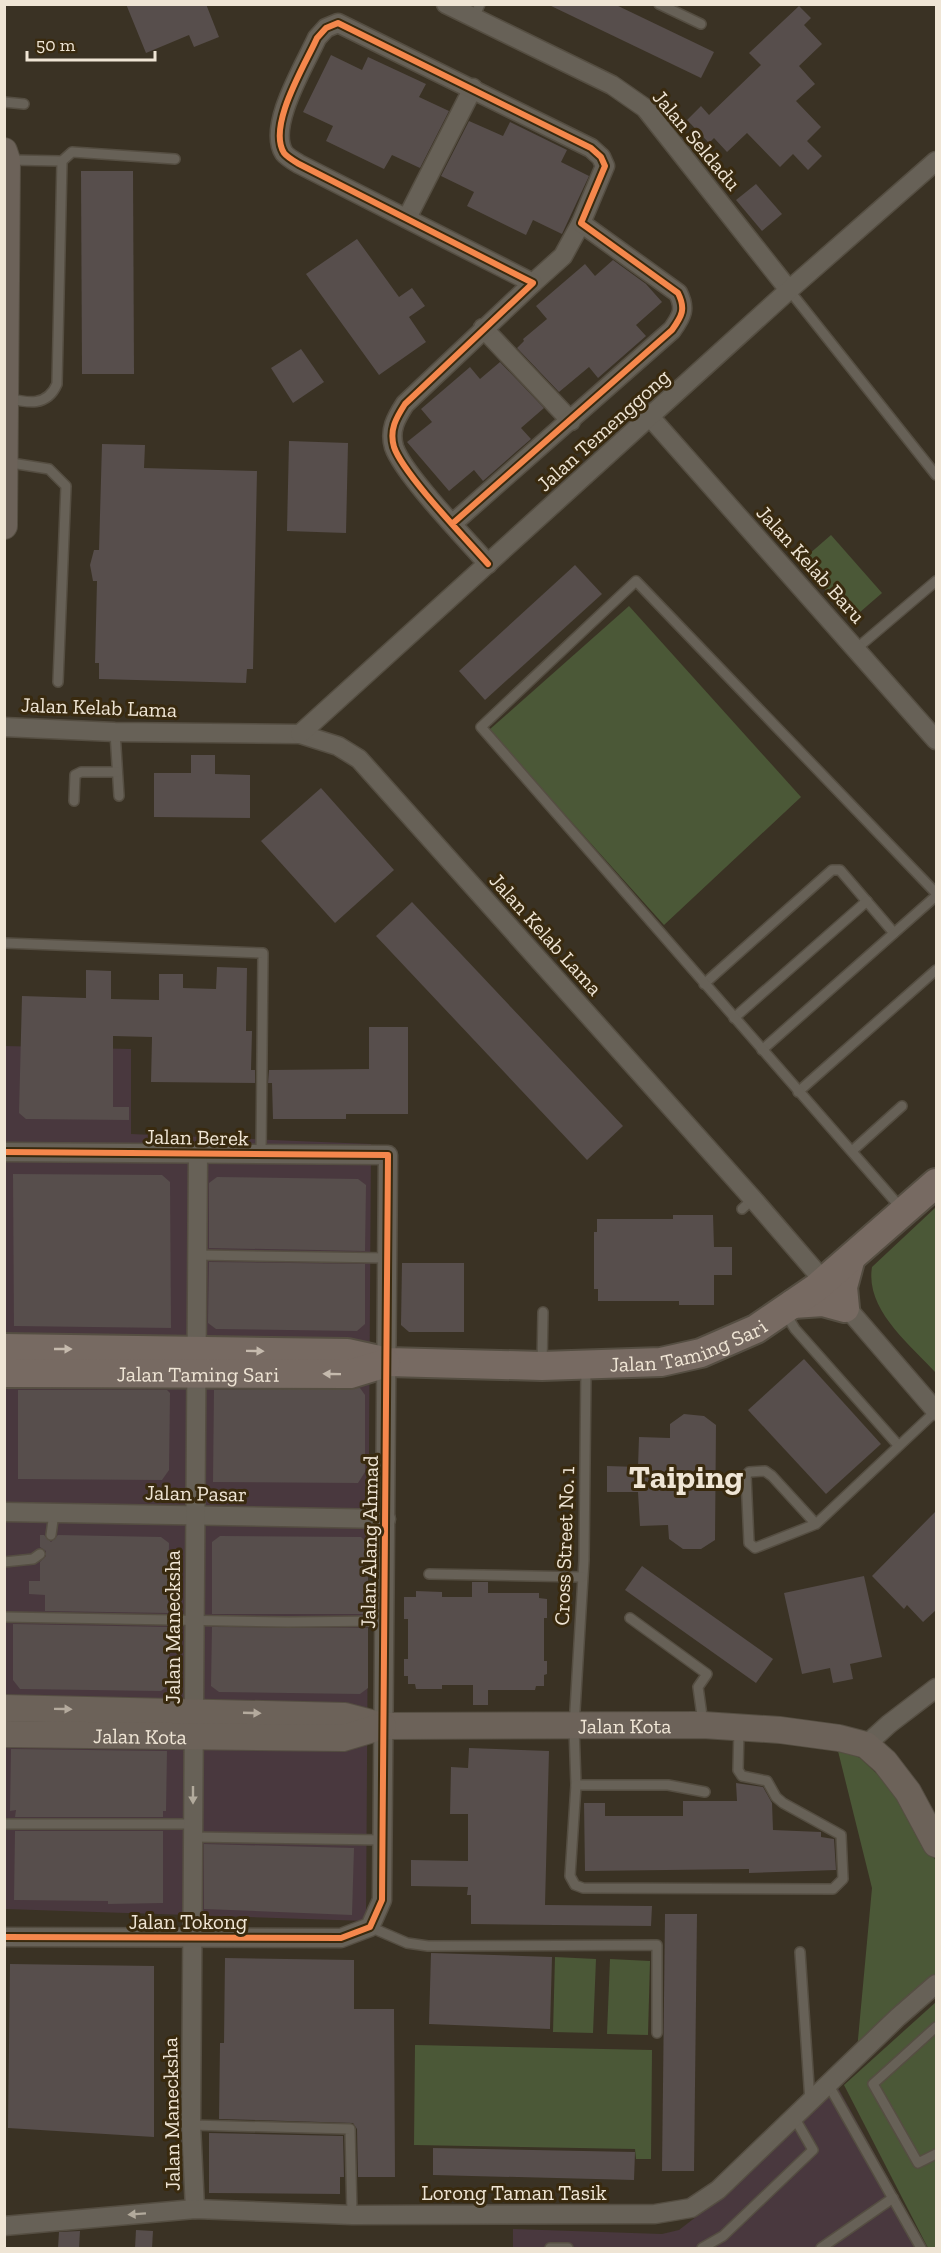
<svg xmlns="http://www.w3.org/2000/svg" width="941" height="2253" font-family="'Zilla Slab',serif">
<style>
.commercial{fill:#49383e}
.green{fill:#4b5837}
.building{fill:#574e4c}
.lines{fill:none;stroke-linecap:round;stroke-linejoin:round}
.lane-casing{stroke:#554e42;stroke-width:12}
.street-casing{stroke:#554e42;stroke-width:21}
.secondary-casing{stroke:#554e42;stroke-width:28}
.primary-casing{stroke:#554e42;stroke-width:32}
.lane{stroke:#676157;stroke-width:9}
.street{stroke:#676157;stroke-width:18}
.secondary{stroke:#6c6259;stroke-width:26}
.primary{stroke:#776a62;stroke-width:28}
.cycleway-casing{stroke:#392a0f;stroke-width:10}
.cycleway{stroke:#f5874c;stroke-width:6}
.oneway{fill:#c5baad}
.oneway2{fill:#b4aa9d}
.oneway3{fill:#b2aa9c}
.labels{text-anchor:middle;dominant-baseline:central;stroke-width:6;stroke-linejoin:round;paint-order:stroke}
.street-label{font-size:21px;fill:#efe5d5;stroke:#392a0f}
.town-label{font-size:33px;font-weight:bold;fill:#efe5d5;stroke:#392a0f}
</style>
<rect width="100%" height="100%" fill="#3a3224"/>
<g class="commercial">
<path d="M5,1046L131,1049V1134L371,1144L366,1921L5,1909Z"/>
<path d="M837,2086L927,2248H513V2229L662,2234L679,2230L714,2203Z"/>
</g>
<g class="green">
<path d="M831,535L882,593L852,619L800,562Z"/>
<path d="M629,606L801,797L664,925L489,730Z"/>
<path d="M936,1207V1373C910,1344 865,1310 872,1267Z"/>
<path d="M837,1747L860,1758L891,1787L936,1861V1976L857,2050L872,1888Z"/>
<path d="M555,1957L596,1959L593,2033L553,2032Z"/>
<path d="M610,1959L650,1961L648,2035L607,2034Z"/>
<path d="M936,2002V2248H928L844,2085Z"/>
<path d="M415,2045L652,2050L651,2159H636L635,2149L414,2145Z"/>
</g>
<g class="building">
<path d="M126,4H206L219,37L194,47L189,35L146,53Z"/>
<path d="M547,4H614L714,52L701,78Z"/>
<path d="M799,6L811,18L804,25L822,44L799,66L815,84L796,101L821,127L807,141L822,156L808,170L793,154L780,167L747,133L727,152L714,138L709,143L687,120L701,106L709,115L761,65L749,53Z"/>
<path d="M331,55L362,70L368,57L426,84L419,97L449,111L420,168L392,155L384,169L326,141L333,126L303,112Z"/>
<path d="M469,121L503,136L510,122L567,150L561,162L589,176L562,234L533,220L526,235L467,206L474,192L441,176Z"/>
<path d="M81,171H133L134,374H82Z"/>
<path d="M756,184L782,214L762,231L736,200Z"/>
<path d="M357,239L399,297L412,288L425,306L409,317L426,342L379,375L306,274Z"/>
<path d="M613,260L646,284L662,302L636,325L646,336L598,378L589,367L559,392L517,348L524,341L523,339L547,319L536,306L585,264L595,276Z"/>
<path d="M301,349L324,382L293,403L271,368Z"/>
<path d="M500,362L544,408L521,428L531,439L517,451L483,481L474,470L449,491L407,442L432,422L421,409L470,367L480,379Z"/>
<path d="M289,441L348,443L346,533L287,531Z"/>
<path d="M102,444L145,445L144,468L257,471L253,669H247L246,683L99,679V663H95L97,581H93L90,565L94,550H99Z"/>
<path d="M575,565L602,594L485,700L459,671Z"/>
<path d="M191,755H215V774L250,775V818L154,817V773H191Z"/>
<path d="M321,788L394,870L335,923L261,841Z"/>
<path d="M412,902L623,1126L587,1160L376,936Z"/>
<path d="M217,967L247,968L246,1031H252L251,1070H255V1083L151,1082L152,1037L113,1036V1107H129V1120L26,1119L19,1113L22,996L86,998V970L111,971V999L159,1000V974H183V988L216,989Z"/>
<path d="M369,1027H408V1114H346V1119H273L272,1083H268L269,1070L369,1069Z"/>
<path d="M13,1174L162,1175L170,1182L171,1328L14,1326Z"/>
<path d="M217,1177L358,1179L366,1185L365,1251L209,1248V1183Z"/>
<path d="M673,1215H713L714,1247H732V1275H714V1305H679V1301H598V1289H594V1232H597V1219H673Z"/>
<path d="M209,1262L365,1264V1324L357,1331L216,1329L208,1323Z"/>
<path d="M402,1263H464V1332H409L401,1325Z"/>
<path d="M804,1359L881,1444L826,1494L748,1410Z"/>
<path d="M360,1388L365,1395V1472L358,1483L213,1482L214,1390Z"/>
<path d="M18,1390H167L170,1393L169,1470L162,1480L18,1479Z"/>
<path d="M684,1414L704,1416L716,1425L715,1540L701,1549H683L669,1539L668,1525L640,1526L638,1492H607V1466L638,1467L639,1437L670,1438V1424Z"/>
<path d="M936,1511V1610L923,1622L907,1605L904,1609L872,1576Z"/>
<path d="M40,1535H44L51,1542L58,1535L161,1537L169,1543L168,1613L45,1611V1595L29,1594V1581H40V1562L46,1556V1551L40,1547Z"/>
<path d="M220,1536L361,1537L368,1544V1614H212V1542Z"/>
<path d="M642,1566L773,1659L756,1683L625,1590Z"/>
<path d="M864,1576L882,1657L850,1664L853,1679L833,1683L830,1668L802,1674L784,1593Z"/>
<path d="M472,1582H488V1593H539V1598L547,1599V1618H544V1661H547V1674L544,1675V1686H536L535,1690H488V1705H473V1685H442V1689H416L415,1684H408V1676H404V1659H408V1619H404V1597H416V1591L442,1592V1597H472Z"/>
<path d="M13,1624L169,1627V1685L161,1691L20,1689L13,1680Z"/>
<path d="M212,1627L368,1628V1688L360,1694L219,1692L211,1686Z"/>
<path d="M469,1748L549,1751L545,1905L652,1906L651,1926L471,1924V1895H467L468,1887L411,1886V1860L468,1861V1814H450L451,1767L468,1768Z"/>
<path d="M11,1749L167,1751L166,1811H163V1817H15L16,1810L10,1811Z"/>
<path d="M736,1783L763,1787L772,1803L773,1830L821,1832V1837L834,1839L836,1870L749,1873V1869L585,1871L584,1803H605V1816H683V1801H737Z"/>
<path d="M15,1831H163V1903L108,1904V1901L14,1900Z"/>
<path d="M204,1844L354,1848L352,1915L204,1909Z"/>
<path d="M665,1914H697L694,2171H662Z"/>
<path d="M431,1953L552,1957L550,2029L429,2024Z"/>
<path d="M225,1958L354,1960V2009H394L395,2177H358L357,2129L353,2123L219,2119L220,2043H224Z"/>
<path d="M10,1964L154,1966V2137L8,2128Z"/>
<path d="M209,2133L343,2136L344,2177H340V2194L209,2193Z"/>
<path d="M433,2148L635,2152L634,2180L433,2175Z"/>
<path d="M136,2230L153,2231L152,2248H135Z"/>
<path d="M80,2231L79,2248H58L59,2232Z"/>
</g>
<g class="lines">
<g class="lane-casing">
<g id="lane">
<path d="M659,4L701,24"/>
<path d="M474,18L480,4"/>
<path d="M4,102L24,104"/>
<path d="M10,160L62,161"/>
<path d="M789,290L936,475"/>
<path d="M7,398C28,403 47,407 57,384L62,161L72,152L175,159"/>
<path d="M5,462L49,469L66,486L58,682"/>
<path d="M856,649L936,581"/>
<path d="M115,732L119,796"/>
<path d="M74,801L75,775L81,772H117"/>
<path d="M4,943L263,953L261,1154"/>
<path d="M704,984L832,870H840L894,933"/>
<path d="M734,1018L867,901"/>
<path d="M762,1050L936,896"/>
<path d="M798,1092L936,970"/>
<path d="M852,1151L902,1106"/>
<path d="M901,1208L481,727L636,581L936,893"/>
<path d="M742,1209L753,1199"/>
<path d="M197,1255L388,1258"/>
<path d="M785,1313L795,1329L898,1445"/>
<path d="M542,1364L543,1312"/>
<path d="M586,1368L584,1560L574,1727L576,1785H668L705,1792"/>
<path d="M816,1524L772,1476L765,1471L749,1472L746,1476L749,1543L755,1548L816,1524L936,1411"/>
<path d="M51,1535L54,1513"/>
<path d="M4,1562L33,1559L40,1554"/>
<path d="M429,1574L582,1577"/>
<path d="M4,1617L288,1622L385,1621"/>
<path d="M630,1618L707,1674L698,1687L703,1723"/>
<path d="M576,1785L570,1876L575,1885L583,1888L833,1889L843,1879L841,1835L783,1803L776,1797L767,1781L742,1776L738,1770L739,1728"/>
<path d="M4,1824H193"/>
<path d="M193,1837L382,1840"/>
<path d="M370,1927L407,1943L428,1946L657,1945V2033"/>
<path d="M800,1952L810,2101"/>
<path d="M936,2027L873,2084L918,2163L936,2154"/>
<path d="M828,2084L921,2248"/>
<path d="M191,2125L350,2129L352,2215"/>
<path d="M550,2248H568"/>
<path d="M702,2248L723,2236L813,2150L794,2117"/>
<path d="M821,2248L893,2198"/>
</g>
</g>
<g class="street-casing">
<g id="street">
<path d="M446,4L612,85L645,108L789,290"/>
<path d="M407,218L473,88"/>
<path d="M533,283L563,256L581,223"/>
<path d="M483,328L571,421"/>
<path d="M651,418L936,740"/>
<path d="M452,524L672,330C682,316 686,309 678,293L581,223L605,166L601,157L591,148L338,23L326,28L317,38C305,65 267,126 284,153C287,157 294,161 299,164L533,283L405,404C396,418 389,430 394,447C403,474 467,540 488,564"/>
<path d="M4,727L115,732L300,734L338,746L359,759L753,1199L936,1411"/>
<path d="M300,734L789,290L936,161"/>
<path d="M4,1152L388,1155L382,1900L370,1927L341,1938L4,1937"/>
<path d="M4,1512L386,1519"/>
<path d="M866,1745L889,1724L936,1688"/>
<path d="M195,2209L191,2125L198,1154"/>
<path d="M4,2226L195,2209L352,2215L655,2214L691,2208L718,2190L898,2017L936,1984"/>
</g>
</g>
<g class="secondary-casing">
<g id="secondary">
<path d="M4,151L7,160L4,526"/>
<path id="s1" d="M4,1708L345,1716L383,1726L703,1725L780,1730L839,1738L866,1745L885,1762L908,1792L936,1844"/>
<path id="s2" d="M4,1734L343,1738L383,1726"/>
</g>
</g>
<g class="primary-casing">
<g id="primary">
<path d="M793,1304L823,1302L845,1308L843,1287L850,1261"/>
<path id="s3" d="M4,1348L347,1353L388,1362L542,1366L661,1362L701,1353L756,1329L816,1288L936,1183"/>
<path id="s4" d="M4,1373L350,1374L386,1363"/>
</g>
</g>
<use href="#lane" class="lane"/>
<use href="#street" class="street"/>
<use href="#secondary" class="secondary"/>
<use href="#primary" class="primary"/>
<g class="cycleway-casing">
<g id="cycleway">
<path d="M452,524L672,330C682,316 686,309 678,293L581,223L605,166L601,157L591,148L338,23L326,28L317,38C305,65 267,126 284,153C287,157 294,161 299,164L533,283L405,404C396,418 389,430 394,447C403,474 467,540 488,564"/>
<path d="M4,1152L388,1155L382,1900L370,1927L341,1938L4,1937"/>
</g>
</g>
<use href="#cycleway" class="cycleway"/>
</g>
<defs><path id="oneway-solid" d="M-6-.8H1V-3.2L6.5 0L1 3.2V.8H-6Z" transform="scale(1.5)"/></defs>
<g class="oneway">
<use href="#oneway-solid" transform="translate(63 1349)"/>
<use href="#oneway-solid" transform="translate(255 1351) rotate(1)"/>
<use href="#oneway-solid" transform="translate(332 1374) rotate(-179)"/>
</g>
<g class="oneway2">
<use href="#oneway-solid" transform="translate(63 1709) rotate(1)"/>
<use href="#oneway-solid" transform="translate(252 1713) rotate(2)"/>
</g>
<g class="oneway3">
<use href="#oneway-solid" transform="translate(193 1795) rotate(90)"/>
<use href="#oneway-solid" transform="translate(137 2214) rotate(176)"/>
</g>
<g class="labels">
<g class="street-label">
<text transform="translate(697 140) rotate(50)">Jalan Seldadu</text>
<text transform="translate(603 430) rotate(-42)">Jalan Temenggong</text>
<text transform="translate(811 564) rotate(48)">Jalan Kelab Baru</text>
<text transform="translate(99 707) rotate(2)">Jalan Kelab Lama</text>
<text transform="translate(546 934) rotate(48)">Jalan Kelab Lama</text>
<text transform="translate(197 1137) rotate(1)">Jalan Berek</text>
<text stroke="none"><textPath href="#s3" startOffset="688">Jalan Taming Sari</textPath></text>
<text stroke="none"><textPath href="#s4" startOffset="194">Jalan Taming Sari</textPath></text>
<text transform="translate(196 1493) rotate(1)">Jalan Pasar</text>
<text transform="translate(369 1542) rotate(-89)">Jalan Alang Ahmad</text>
<text transform="translate(564 1546) rotate(-88)">Cross Street No. 1</text>
<text transform="translate(172 1627) rotate(-90)">Jalan Manecksha</text>
<text stroke="none"><textPath href="#s1" startOffset="622">Jalan Kota</textPath></text>
<text stroke="none"><textPath href="#s2" startOffset="136">Jalan Kota</textPath></text>
<text x="188" y="1921">Jalan Tokong</text>
<text transform="translate(171 2114) rotate(-91)">Jalan Manecksha</text>
<text x="514" y="2192">Lorong Taman Tasik</text>
</g>
<g class="town-label">
<text x="686" y="1476">Taiping</text>
</g>
</g>
<rect width="941" height="2253" fill="none" stroke="#efe5d5" stroke-width="12"/>
<path d="M27 51v9h128v-9" fill="none" stroke="#efe5d5" stroke-width="3"/>
<text x="36" y="51" font-size="18" fill="#efe5d5" stroke="#392a0f" stroke-width="4.5" paint-order="stroke">50 m</text>
</svg>
